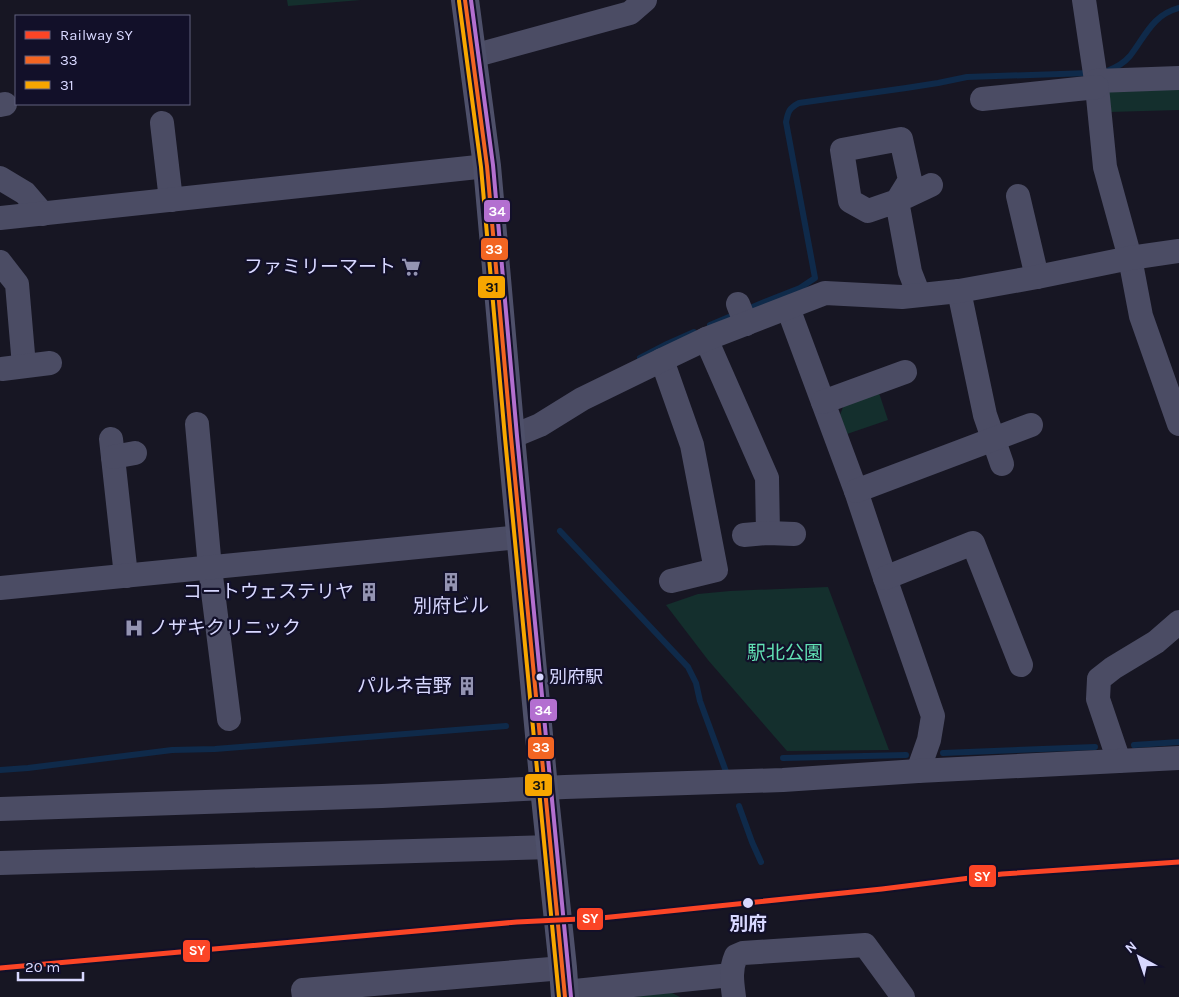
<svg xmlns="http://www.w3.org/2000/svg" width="1179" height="997" font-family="Karla,'Noto Sans JP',sans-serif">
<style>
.green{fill:#142f2d}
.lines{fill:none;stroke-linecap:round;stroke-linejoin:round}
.stream{stroke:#0f2a4a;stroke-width:6}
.minor{stroke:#4b4c64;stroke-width:24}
.secondary{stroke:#4e506a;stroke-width:28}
.bus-1-casing{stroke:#121029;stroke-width:8}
.bus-2-casing{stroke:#121029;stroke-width:8}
.bus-3-casing{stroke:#121029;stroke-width:8}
.bus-1{stroke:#f26522;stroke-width:4}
.bus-2{stroke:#f7a600;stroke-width:4}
.bus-3{stroke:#b36fd0;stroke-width:4}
.rail-1-casing{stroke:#121029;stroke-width:9}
.rail-1{stroke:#fb4526;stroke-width:5}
.bus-dot{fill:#d8d8ff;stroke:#121029;stroke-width:2}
.labels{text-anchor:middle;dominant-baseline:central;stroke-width:4.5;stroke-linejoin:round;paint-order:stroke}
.bus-label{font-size:18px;fill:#d8d8ff;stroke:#121029;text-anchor:start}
.poi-label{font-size:19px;fill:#d8d8ff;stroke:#121029;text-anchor:end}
.park-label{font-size:19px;fill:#62e1b5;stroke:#121029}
.stop-label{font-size:19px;font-weight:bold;fill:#d8d8ff;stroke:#121029}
.line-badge{stroke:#121029;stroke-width:2}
.badge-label{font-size:14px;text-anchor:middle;font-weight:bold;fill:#fff}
.pale-badge-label{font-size:14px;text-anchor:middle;font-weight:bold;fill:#111}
</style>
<rect width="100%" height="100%" fill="#171623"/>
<g class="green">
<path d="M287,0H361L288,6Z"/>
<path d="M1179,82V110L1109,112L1105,92Z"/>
<path d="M878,390L888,420L847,434L840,415L845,402Z"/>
<path d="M828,587L889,750L787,751L708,660L666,605L698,594L730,591Z"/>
<path d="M670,992L680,997H632Z"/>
</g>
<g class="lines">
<g class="stream">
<path d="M1107,71C1115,68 1124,63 1130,56C1145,37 1152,15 1179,8"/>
<path d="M710,325L762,303L800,288L815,278L786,122C788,112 789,108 799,103L906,88L938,83L967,77L1090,73"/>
<path d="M640,358L667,344L694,332"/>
<path d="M560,531L688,667L696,683L700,701L728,777"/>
<path d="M1134,745L1179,742"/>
<path d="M943,753L1095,747"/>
<path d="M783,758L906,755"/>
<path d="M0,770L28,768L172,750L215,749L506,726"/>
<path d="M739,806L752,842L761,862"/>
</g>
<g class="minor">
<path d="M1084,0L1097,87L1105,167L1130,258L1141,316L1179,424"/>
<path d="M473,56L630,13L645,0"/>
<path d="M1096,81L1179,78"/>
<path d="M982,99L1097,87"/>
<path d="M0,105L5,104"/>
<path d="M162,123L171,200"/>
<path d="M0,178L25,193L43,214"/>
<path d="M1018,196L1037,277"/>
<path d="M0,218L487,166"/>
<path d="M0,262L17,284L24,366"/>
<path d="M959,291L985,415L1002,464"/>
<path d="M919,295L910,272L897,201L910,180L901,139L842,150L850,201L868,211L897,201L931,185"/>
<path d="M738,304L746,324"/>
<path d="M788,308L856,491L885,578L933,716L929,740L918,771"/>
<path d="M706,339L767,478L768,533"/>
<path d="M662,360L692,445L716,570L671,581"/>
<path d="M2,369L50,363"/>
<path d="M823,402L905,372"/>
<path d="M197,424L210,568L229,719"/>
<path d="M511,437L540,425L582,399L662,360L706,339L825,293L902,297L959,291L1037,277L1130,258L1179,251"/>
<path d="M111,439L126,576"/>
<path d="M113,457L135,453"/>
<path d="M856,491L1031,425"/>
<path d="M744,535L768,533L794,534"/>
<path d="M885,578L973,543L1021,665"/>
<path d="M0,588L520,537"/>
<path d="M1119,761L1098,699L1099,679L1113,668L1156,642L1179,622"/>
<path d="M0,809L382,796L565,787L783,780L918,771L1179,758"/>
<path d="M0,863L551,847"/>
<path d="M565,992L731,975"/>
<path d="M304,997L303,990L563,968"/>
<path d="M734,997C732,982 730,970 736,956L743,953L865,945L903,997"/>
</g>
<path class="secondary" d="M465,0L487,166L511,437L544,788L563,968L565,997"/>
<g class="bus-1-casing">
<path id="bus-1" d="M465,0L487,166L511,437L565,997"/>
</g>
<g class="bus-2-casing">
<path id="bus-2" d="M459,1L481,167L505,438L559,997"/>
</g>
<g class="bus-3-casing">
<path id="bus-3" d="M471,0L493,165L517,436L571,997"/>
</g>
<use href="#bus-1" class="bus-1"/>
<use href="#bus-2" class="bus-2"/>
<use href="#bus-3" class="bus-3"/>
<g class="rail-1-casing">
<path id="rail-1" d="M0,968L517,922L601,918L882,889L1002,874L1179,862"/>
</g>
<use href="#rail-1" class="rail-1"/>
</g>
<defs>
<g id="supermarket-bare" transform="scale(1.5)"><path d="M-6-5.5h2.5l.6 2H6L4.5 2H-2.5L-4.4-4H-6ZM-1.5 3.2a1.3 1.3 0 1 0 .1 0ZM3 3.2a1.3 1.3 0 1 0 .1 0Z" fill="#9494b2" stroke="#121029" stroke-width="2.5" paint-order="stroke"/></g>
<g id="building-bare" transform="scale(1.5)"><path d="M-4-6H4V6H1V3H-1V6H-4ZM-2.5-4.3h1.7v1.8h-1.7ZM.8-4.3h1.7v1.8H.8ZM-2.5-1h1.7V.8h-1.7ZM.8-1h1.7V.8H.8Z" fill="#9494b2" stroke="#121029" stroke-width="2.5" paint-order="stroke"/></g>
<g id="hospital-bare" transform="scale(1.5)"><path d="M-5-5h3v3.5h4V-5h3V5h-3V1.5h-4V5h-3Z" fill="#9494b2" stroke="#121029" stroke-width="2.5" paint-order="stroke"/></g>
</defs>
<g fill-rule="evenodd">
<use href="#supermarket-bare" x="411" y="267"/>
<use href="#building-bare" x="451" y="582"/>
<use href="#building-bare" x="369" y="592"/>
<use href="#hospital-bare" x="134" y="628"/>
<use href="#building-bare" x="467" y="686"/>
</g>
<g class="bus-dot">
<circle cx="540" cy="677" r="4.5"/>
<circle cx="748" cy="903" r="6"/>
</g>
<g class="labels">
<g class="bus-label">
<text x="549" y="677">別府駅</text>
</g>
<g class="poi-label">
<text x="396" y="267">ファミリーマート</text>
<text x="354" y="592">コートウェステリヤ</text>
<text x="451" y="606" text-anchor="middle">別府ビル</text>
<text x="149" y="628" text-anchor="start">ノザキクリニック</text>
<text x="452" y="686">パルネ吉野</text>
</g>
<g class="park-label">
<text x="785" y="653">駅北公園</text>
</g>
<g class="stop-label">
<text x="748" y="924">別府</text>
</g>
</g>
<g class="line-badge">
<rect x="483" y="199" width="28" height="24" rx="5" fill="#b36fd0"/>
<rect x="480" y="237" width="29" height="24" rx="5" fill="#f26522"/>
<rect x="477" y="275" width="29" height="24" rx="5" fill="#f7a600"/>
<rect x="529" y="698" width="29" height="24" rx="5" fill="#b36fd0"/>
<rect x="527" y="736" width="28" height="24" rx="5" fill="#f26522"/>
<rect x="524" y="773" width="29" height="24" rx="5" fill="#f7a600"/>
<rect x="968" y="864" width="29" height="24" rx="5" fill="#fb4526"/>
<rect x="576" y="907" width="28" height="24" rx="5" fill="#fb4526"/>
<rect x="182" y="939" width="29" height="24" rx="5" fill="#fb4526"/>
</g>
<g class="badge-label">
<text x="497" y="216">34</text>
<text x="494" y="254">33</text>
<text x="543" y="715">34</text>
<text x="541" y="752">33</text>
<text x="982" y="881">SY</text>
<text x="590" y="923">SY</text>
<text x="197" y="955">SY</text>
</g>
<g class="pale-badge-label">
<text x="492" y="292">31</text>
<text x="539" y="790">31</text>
</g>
<rect x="15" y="15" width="175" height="90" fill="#121029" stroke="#61607f"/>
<rect x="25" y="31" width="25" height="8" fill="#fb4526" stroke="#61607f"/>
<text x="60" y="40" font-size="15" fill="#d8d8ff">Railway SY</text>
<rect x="25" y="56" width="25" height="8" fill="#f26522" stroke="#61607f"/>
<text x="60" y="65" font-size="15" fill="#d8d8ff">33</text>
<rect x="25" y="81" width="25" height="8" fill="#f7a600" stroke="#61607f"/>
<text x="60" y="90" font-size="15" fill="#d8d8ff">31</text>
<g transform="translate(1139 957) rotate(320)" stroke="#121029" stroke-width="4" paint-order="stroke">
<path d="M0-4L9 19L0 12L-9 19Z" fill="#d8d8ff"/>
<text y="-8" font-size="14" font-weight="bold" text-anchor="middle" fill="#d8d8ff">N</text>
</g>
<path d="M18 972v8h65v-8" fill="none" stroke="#d8d8ff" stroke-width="2.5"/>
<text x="25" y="972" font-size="15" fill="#d8d8ff" stroke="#121029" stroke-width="4" paint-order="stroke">20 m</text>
</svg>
